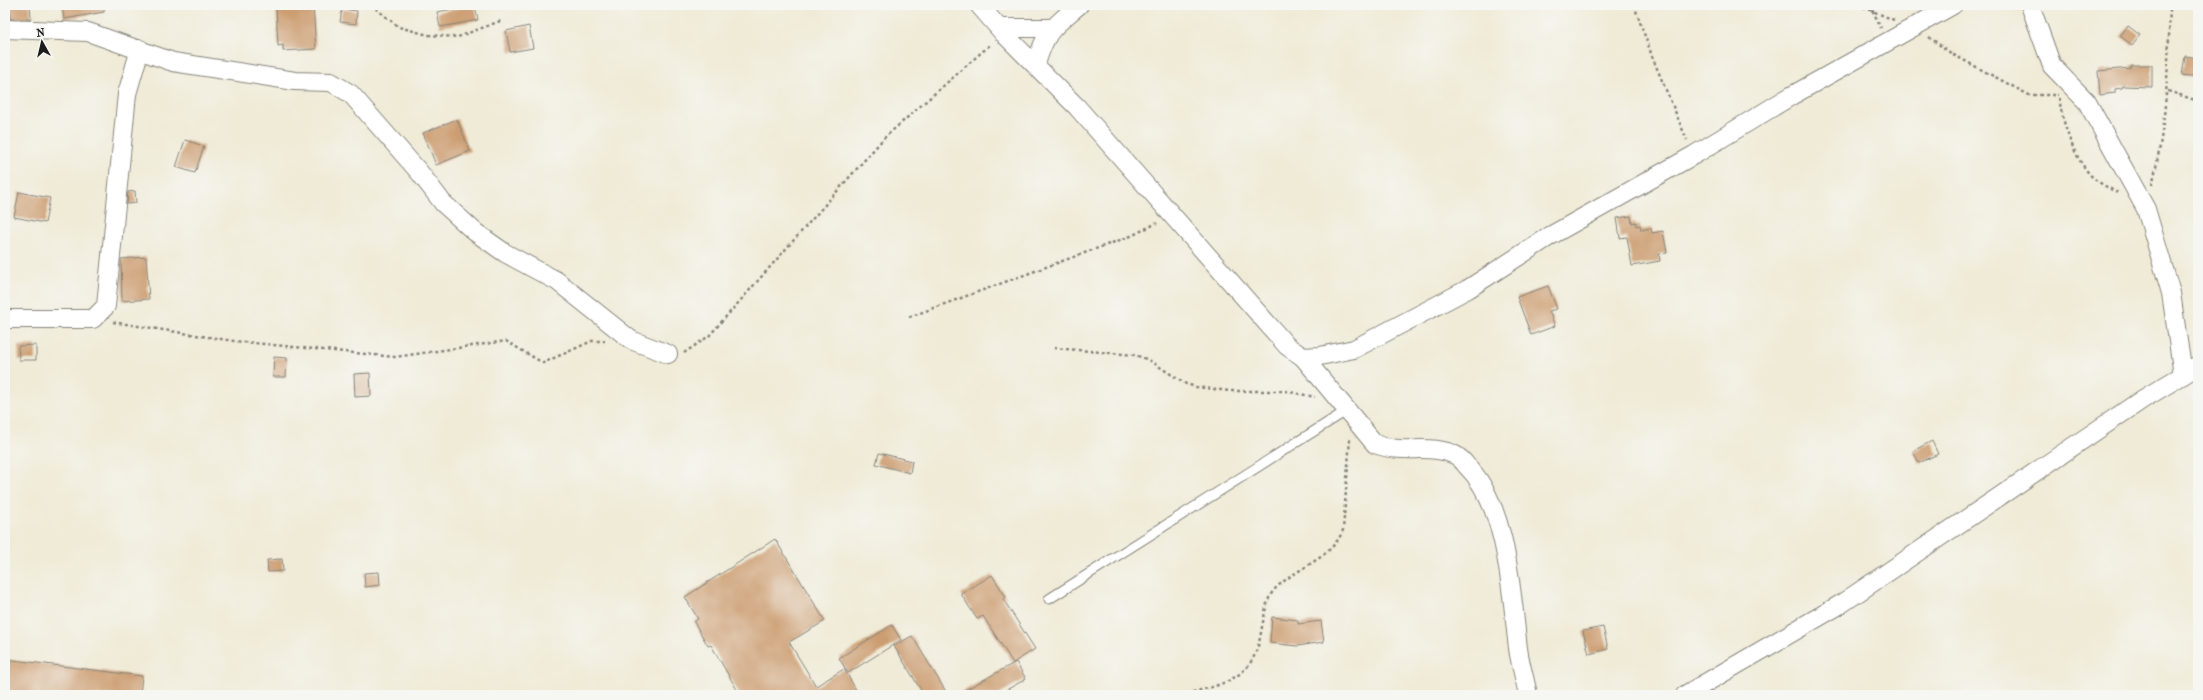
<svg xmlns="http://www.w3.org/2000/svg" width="2203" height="700" font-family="'IM FELL French Canon',serif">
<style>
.building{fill:#cc9d71}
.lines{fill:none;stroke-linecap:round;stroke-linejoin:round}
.lane-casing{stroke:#86847a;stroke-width:11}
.street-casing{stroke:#86847a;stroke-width:20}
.path{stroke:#86847a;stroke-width:2.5;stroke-dasharray:3 3;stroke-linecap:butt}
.lane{stroke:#fff;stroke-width:9}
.street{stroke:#fff;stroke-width:18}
</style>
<rect width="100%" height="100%" fill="#f6f6f2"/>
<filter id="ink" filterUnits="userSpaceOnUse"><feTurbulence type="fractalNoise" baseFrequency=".025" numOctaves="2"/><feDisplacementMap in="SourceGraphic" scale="8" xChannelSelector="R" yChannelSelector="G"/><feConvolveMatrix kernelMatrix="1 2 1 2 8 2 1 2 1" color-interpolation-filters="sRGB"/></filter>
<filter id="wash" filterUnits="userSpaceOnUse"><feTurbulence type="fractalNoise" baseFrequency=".012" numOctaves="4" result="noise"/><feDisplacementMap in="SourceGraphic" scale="16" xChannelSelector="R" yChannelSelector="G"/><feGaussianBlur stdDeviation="0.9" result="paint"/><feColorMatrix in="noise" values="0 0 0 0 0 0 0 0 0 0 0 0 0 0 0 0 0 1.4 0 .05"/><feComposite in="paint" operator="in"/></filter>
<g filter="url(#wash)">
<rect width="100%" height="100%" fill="#f0ebd7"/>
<g id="blocks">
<g class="building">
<path d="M9,5H30L31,19H10Z"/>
<path d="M62,5H104V12L64,19Z"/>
<path d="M276,5H313L316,49L283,51V45L278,46Z"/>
<path d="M475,5L478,20L440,27L437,12Z"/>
<path d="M342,9L357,11L356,24L340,22Z"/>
<path d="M529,26L533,48L510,52L506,31Z"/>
<path d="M2128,26L2140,35L2132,45L2120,36Z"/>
<path d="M2185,56L2198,58V77L2182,75Z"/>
<path d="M2131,65H2152V87L2122,86V88L2115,89V93L2100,95L2098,71L2130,68Z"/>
<path d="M457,119L470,151L436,165L423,133Z"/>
<path d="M185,140L204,146L195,173L176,167Z"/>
<path d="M135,191L136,203L127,204L128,192Z"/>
<path d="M19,192L50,198L45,223L14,217Z"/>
<path d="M1631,216L1632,223L1636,222V226L1640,225L1641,230L1651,228L1652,233L1663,231L1667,253L1659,254L1660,261L1632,266L1627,237L1620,238L1617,218Z"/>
<path d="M146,257L149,299L122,301L121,259Z"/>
<path d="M1548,286L1557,309L1549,311L1555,326L1531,335L1517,297Z"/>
<path d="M36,345V360H19L18,346Z"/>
<path d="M274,357L287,358L286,377H273Z"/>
<path d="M370,373L371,396L355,397L354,374Z"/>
<path d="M1932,441L1938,454L1919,463L1913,451Z"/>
<path d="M879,453L912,461L910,473L876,464Z"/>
<path d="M775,539L825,621L789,642L816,686L844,669L859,695H740L711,645L708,646L694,622L698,619L685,597Z"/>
<path d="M282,559L283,571L268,572L267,560Z"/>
<path d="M379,572L380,585L365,587L364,573Z"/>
<path d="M992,575L1006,597L1003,599L1035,649L1013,663L983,616L977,619L961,594Z"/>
<path d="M1272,617L1298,620V624L1321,621L1324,642L1297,646L1270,643Z"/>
<path d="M892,625L901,640L848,673L839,658Z"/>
<path d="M1603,627L1608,649L1589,654L1583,631Z"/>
<path d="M912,636L948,695H924L894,646Z"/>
<path d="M5,659L142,676L140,695H5Z"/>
<path d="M1016,662L1026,679L997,695H956Z"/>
</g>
</g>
</g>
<g filter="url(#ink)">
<use href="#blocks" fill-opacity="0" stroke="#86847a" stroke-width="1"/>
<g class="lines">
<g class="lane-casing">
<path id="lane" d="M1049,599L1346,411"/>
</g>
<g class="street-casing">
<g id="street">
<path d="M979,5L1004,34L1077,107L1287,346L1303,357L1320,356L1354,349L1468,289L1550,236L1694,155L1791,96L1953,5"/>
<path d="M2030,5L2052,66L2087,102L2146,209L2171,293L2183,375"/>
<path d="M999,28H1052"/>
<path d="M5,29L88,32L173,62L295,81L331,82L351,94L420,173L443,203L475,232L505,253L557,281L631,340L668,354"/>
<path d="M1036,64C1046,30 1053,27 1079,5"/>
<path d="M5,319H93L106,306L127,94L140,49"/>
<path d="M1303,357L1375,444C1403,455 1431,443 1455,455C1459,457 1463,461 1466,465C1508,506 1511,592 1518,648C1520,664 1525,679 1528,695"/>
<path d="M1685,695L1841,604L2143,399L2198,366"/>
</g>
</g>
<g class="path">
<path d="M371,5L399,27L428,35L458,37L503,20"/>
<path d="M1634,5L1653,59L1687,140"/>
<path d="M1858,5L1894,20"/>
<path d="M1870,5L1881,28"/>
<path d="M1929,37L1952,54L2029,95H2058"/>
<path d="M2168,91L2198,101"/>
<path d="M2059,98C2063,123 2071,150 2087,171C2094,181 2107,187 2118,193"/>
<path d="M2152,185C2167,124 2168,67 2170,5"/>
<path d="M909,317L1131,236L1157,223"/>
<path d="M113,322L234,341L395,357L506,341L543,363L592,341H605"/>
<path d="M1054,348L1135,355L1149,360L1186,384L1196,387L1230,391H1285L1315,397"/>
<path d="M684,353L709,336L884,138L991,44"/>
<path d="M1181,695C1211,687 1246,683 1257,649C1260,641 1261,631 1263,622C1266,609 1266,599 1275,589C1295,568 1332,559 1343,530L1350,439"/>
</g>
<use href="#lane" class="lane"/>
<use href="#street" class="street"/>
</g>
</g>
<rect width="2203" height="700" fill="none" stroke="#f6f6f2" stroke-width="20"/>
<g transform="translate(42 42) rotate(352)" stroke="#f6f6f2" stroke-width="3" paint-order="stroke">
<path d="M0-3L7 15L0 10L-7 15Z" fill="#1c1c1c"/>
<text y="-6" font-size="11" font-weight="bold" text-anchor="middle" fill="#1c1c1c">N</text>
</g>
</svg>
